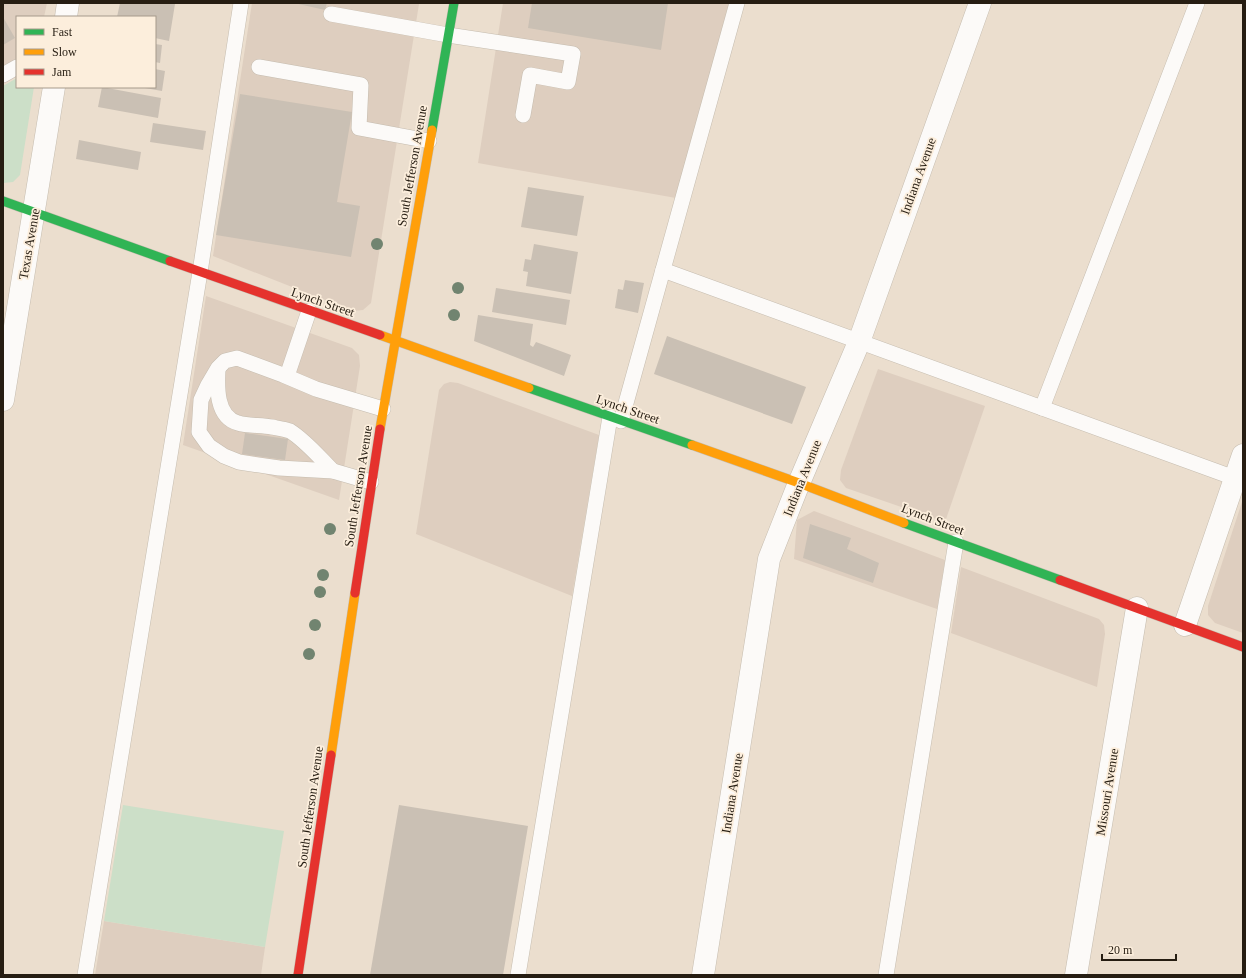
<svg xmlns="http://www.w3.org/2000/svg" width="1246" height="978" font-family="Georgia,serif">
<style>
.commercial{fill:#decebf}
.green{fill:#ccdfc8}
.building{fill:#cac0b4}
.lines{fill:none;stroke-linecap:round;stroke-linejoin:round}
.lane-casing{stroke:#c5bcaf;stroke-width:16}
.street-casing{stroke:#c5bcaf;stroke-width:23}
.fast-casing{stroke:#c5bcaf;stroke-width:10}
.slow-casing{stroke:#c5bcaf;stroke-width:10}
.jam-casing{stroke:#c5bcaf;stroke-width:10}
.lane{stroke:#fcfaf8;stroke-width:15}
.street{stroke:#fcfaf8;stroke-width:22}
.fast{stroke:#30b455;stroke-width:9}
.slow{stroke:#ff9f0a;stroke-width:9}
.jam{stroke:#e5322d;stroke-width:9}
.tree{fill:#718470}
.labels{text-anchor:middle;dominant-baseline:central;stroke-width:3.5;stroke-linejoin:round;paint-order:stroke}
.street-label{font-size:13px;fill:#261d12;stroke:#fceedc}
</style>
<rect width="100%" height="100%" fill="#ebdece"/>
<g class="commercial">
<path d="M3,3H47L44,17H17V59L3,68Z"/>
<path d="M252,3L419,4L371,303L363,310L353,311L213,256Z"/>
<path d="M503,3H729L676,198L478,163Z"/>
<path d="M206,296L352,348L359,355L360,366L339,500L183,445Z"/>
<path d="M878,369L985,406L945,522L846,488L840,480L841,470Z"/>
<path d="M450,382L458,383L599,435L572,596L416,534L439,390L444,384Z"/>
<path d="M1243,499V633L1215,623L1208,615V606Z"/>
<path d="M814,511L945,560L937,609L794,559L797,520Z"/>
<path d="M961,567L1099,619L1104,625L1105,634L1097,687L951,633Z"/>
<path d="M104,921L265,947L261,975H95Z"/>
</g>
<g class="green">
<path d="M17,78V87H34L20,175L13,182L3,183V86Z"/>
<path d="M123,805L284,831L265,947L104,921Z"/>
</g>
<g class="building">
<path d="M120,3H166L175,4L169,41L155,38V17H117Z"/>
<path d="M294,3H327L325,10Z"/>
<path d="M532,3H668L661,50L528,28Z"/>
<path d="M3,17L15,38L3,45Z"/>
<path d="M155,44L162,45L160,63L155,62Z"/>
<path d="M155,69L165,71L162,91L145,88L155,87Z"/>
<path d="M102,87L161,98L158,118L98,107Z"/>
<path d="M240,94L352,112L337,202L360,206L351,257L216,235Z"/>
<path d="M153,123L206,131L203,150L150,142Z"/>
<path d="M79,140L141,152L138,170L76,159Z"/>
<path d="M528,187L584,196L577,236L521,227Z"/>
<path d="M534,244L578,252L571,294L526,286L528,272L523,271L525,259L531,260Z"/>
<path d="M625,280L644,283L638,313L615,308L618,289L623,290Z"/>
<path d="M496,288L570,300L566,325L492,312Z"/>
<path d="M478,315L533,324L530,345L533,347L536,342L571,355L564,376L474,341Z"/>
<path d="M667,336L806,387L792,424L654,374Z"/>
<path d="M245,433L288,439L285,460L242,454Z"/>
<path d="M810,524L851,538L847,549L879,563L873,583L803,558Z"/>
<path d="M399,805L528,826L503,975H370Z"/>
</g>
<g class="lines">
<g class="lane-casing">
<g id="lane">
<path d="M331,14L448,35L573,54L568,82L530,75L523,115"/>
<path d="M259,67L361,85L359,128L429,141"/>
<path d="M3,75L17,67"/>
<path d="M663,270L1243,481"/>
<path d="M218,369C217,387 216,417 238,423C248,426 261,425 272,427C277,428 285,429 290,431C306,441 320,458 333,471"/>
<path d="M287,376L309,311"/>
<path d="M1042,408L1197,3"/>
<path d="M621,421L737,3"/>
<path d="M371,482L333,471L279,468L239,462L224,456L209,446L199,432L201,400L208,385L218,368L225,361L237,358L283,375L316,389L383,409"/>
<path d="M85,975L200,272L241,3"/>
<path d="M518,975L610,417"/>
<path d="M886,975L956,542"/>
</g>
</g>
<g class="street-casing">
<g id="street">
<path d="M66,17L68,3"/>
<path d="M3,400L54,87"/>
<path d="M1185,625L1243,455"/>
<path d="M703,975L769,559L799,483L859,342L980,3"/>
<path d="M1076,975L1137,608"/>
</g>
</g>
<g class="fast-casing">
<g id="fast">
<path d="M432,130L454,3"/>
<path d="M3,201L170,261"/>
<path d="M529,388L692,445"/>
<path d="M904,523L1060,580"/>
</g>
</g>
<g class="slow-casing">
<g id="slow">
<path d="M380,335L529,388"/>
<path d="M380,429L432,130"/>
<path d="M692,445L799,483L904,523"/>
<path d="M331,755L355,593"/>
</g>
</g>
<g class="jam-casing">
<g id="jam">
<path d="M170,261L380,335"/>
<path d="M1060,580L1243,647"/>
<path d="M355,593L380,429"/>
<path d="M298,975L331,755"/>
</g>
</g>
<use href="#lane" class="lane"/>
<use href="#street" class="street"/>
<use href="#fast" class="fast"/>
<use href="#slow" class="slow"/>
<use href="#jam" class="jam"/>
</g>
<g class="tree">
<circle cx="377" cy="244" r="6"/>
<circle cx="458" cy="288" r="6"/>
<circle cx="454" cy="315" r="6"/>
<circle cx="330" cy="529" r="6"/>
<circle cx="323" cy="575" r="6"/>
<circle cx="320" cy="592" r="6"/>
<circle cx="315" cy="625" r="6"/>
<circle cx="309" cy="654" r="6"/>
</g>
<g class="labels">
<g class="street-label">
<text transform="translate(412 166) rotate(-80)">South Jefferson Avenue</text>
<text transform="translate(918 176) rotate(-70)">Indiana Avenue</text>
<text transform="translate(29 244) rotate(-80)">Texas Avenue</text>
<text transform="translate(323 302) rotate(19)">Lynch Street</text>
<text transform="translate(628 409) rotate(19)">Lynch Street</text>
<text transform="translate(802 478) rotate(-68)">Indiana Avenue</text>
<text transform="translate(358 486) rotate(-81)">South Jefferson Avenue</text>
<text transform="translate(933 519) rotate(21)">Lynch Street</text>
<text transform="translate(1107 792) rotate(-81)">Missouri Avenue</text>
<text transform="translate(732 793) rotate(-81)">Indiana Avenue</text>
<text transform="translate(310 807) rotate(-82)">South Jefferson Avenue</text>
</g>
</g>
<rect width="1246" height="978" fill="none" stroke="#261d12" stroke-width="8"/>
<rect x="16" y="16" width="140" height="72" fill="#fceedc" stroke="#a69a8b"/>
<rect x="24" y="29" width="20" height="6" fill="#30b455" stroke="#a69a8b"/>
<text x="52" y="36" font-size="12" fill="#261d12">Fast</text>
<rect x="24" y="49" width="20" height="6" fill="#ff9f0a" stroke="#a69a8b"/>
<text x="52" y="56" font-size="12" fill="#261d12">Slow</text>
<rect x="24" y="69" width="20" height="6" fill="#e5322d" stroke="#a69a8b"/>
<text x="52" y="76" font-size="12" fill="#261d12">Jam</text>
<path d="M1102 954v6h74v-6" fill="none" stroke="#261d12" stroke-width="2"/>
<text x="1108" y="954" font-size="12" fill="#261d12" stroke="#fceedc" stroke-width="3" paint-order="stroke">20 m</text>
</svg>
